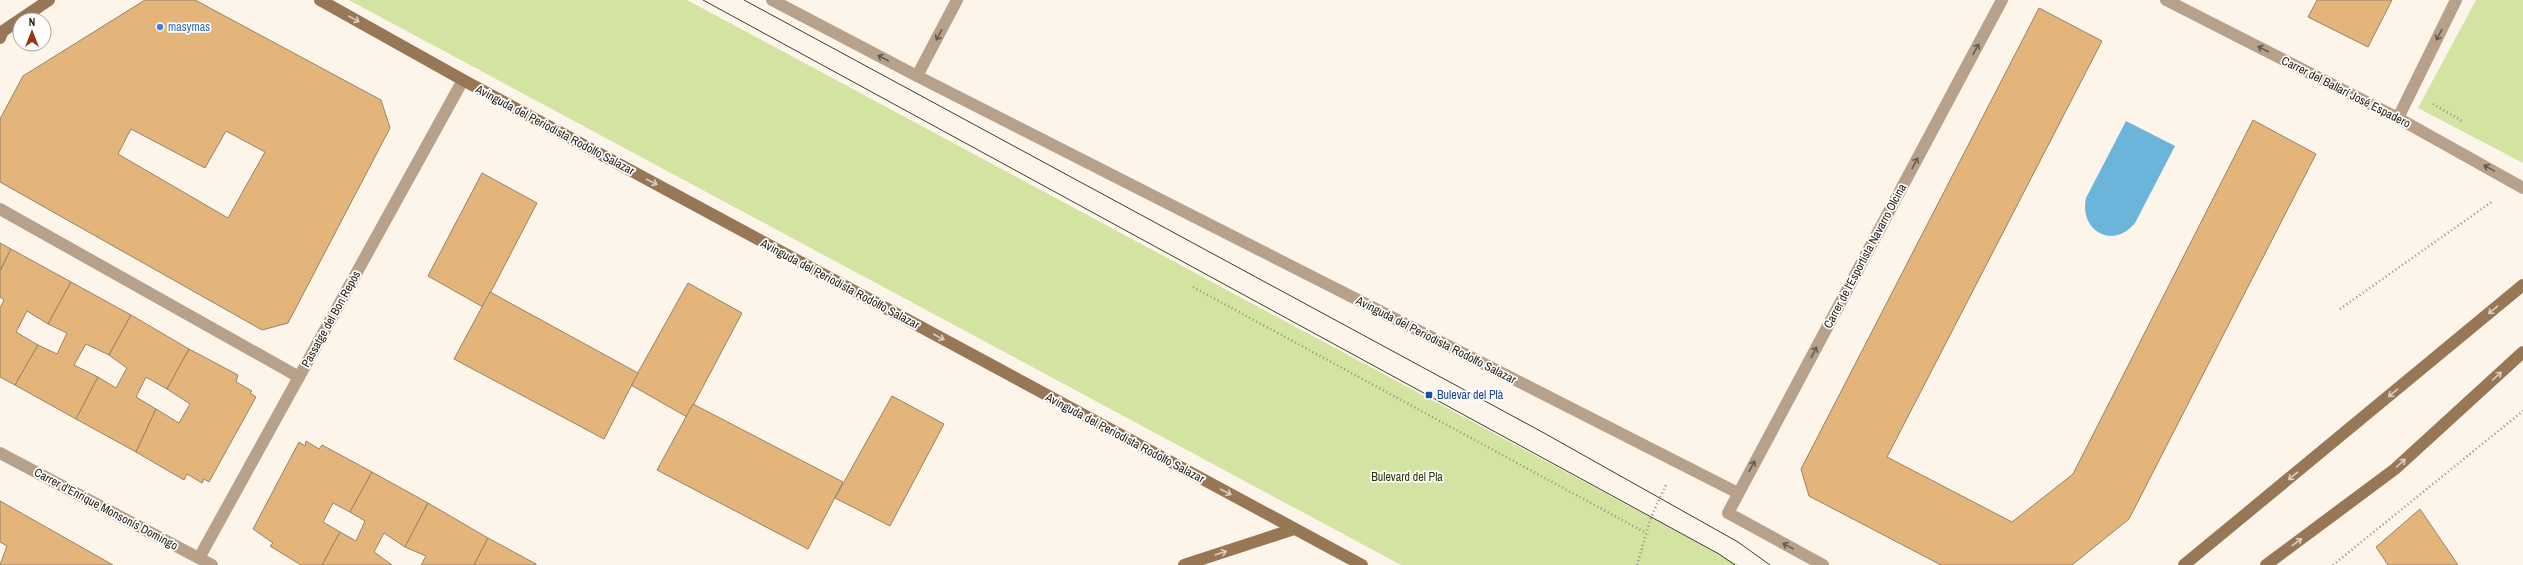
<svg xmlns="http://www.w3.org/2000/svg" width="2523" height="565" font-family="'Archivo Narrow',sans-serif">
<style>
.green{fill:#d2e3a2}
.water{fill:#6bb5db}
.building{fill:#e3b57b;stroke:#988267;fill-rule:evenodd}
.lines{fill:none;stroke-linecap:round;stroke-linejoin:round}
.path{stroke:#958d81;stroke-width:2.5;stroke-dasharray:1 3;stroke-linecap:butt}
.street{stroke:#b7a18a;stroke-width:12}
.secondary{stroke:#977755;stroke-width:12}
.tram{stroke:#423a2f;stroke-width:1}
.oneway{stroke:#dbcfc4}
.oneway2{stroke:#695b4a}
.shop-dot{fill:#3f7fe0;stroke:#fff;stroke-width:1.5}
.transit-dot{fill:#1a4fb4;stroke:#fff;stroke-width:1.5}
.labels{text-anchor:middle;dominant-baseline:central;stroke-width:3.5;stroke-linejoin:round;paint-order:stroke}
.shop-label{font-size:12px;fill:#366cbe;stroke:#fff;text-anchor:start}
.street-label{font-size:12px;fill:#292116;stroke:#fff}
.transit-label{font-size:12px;fill:#164399;stroke:#fff;text-anchor:start}
.park-label{font-size:12px;fill:#2a3400;stroke:#fff}
</style>
<rect width="100%" height="100%" fill="#fdf5e9"/>
<g class="green">
<path d="M349,0H687L1739,565H1401Z"/>
<path d="M2476,0H2523V163L2418,108Z"/>
</g>
<path class="water" d="M2126,121L2175,146L2135,223C2113,250 2079,231 2086,198Z"/>
<g class="building">
<path d="M145,0H195L381,100L390,128L288,323L262,330L0,182V119L23,76ZM131,129L205,168L226,131L265,152L228,218L118,154Z"/>
<path d="M2317,0H2392L2368,47L2308,17Z"/>
<path d="M2039,8L2102,41L1887,457L2012,522L2073,474L2253,120L2316,154L2129,519L2072,565H1941L1809,496L1801,469Z"/>
<path d="M482,173L537,203L483,307L428,276Z"/>
<path d="M0,243L11,249L0,271Z"/>
<path d="M11,249L71,282L48,324L27,311L16,332L38,345L15,385L0,377V308L4,300L0,297V271Z"/>
<path d="M71,282L131,315L109,355L86,344L74,365L98,377L76,419L15,385L38,345L57,354L67,333L48,324Z"/>
<path d="M688,283L742,313L687,417L631,385Z"/>
<path d="M490,292L638,373L604,439L454,359Z"/>
<path d="M131,315L189,349L167,389L146,377L136,397L156,409L136,452L76,419L98,377L116,388L127,368L109,355Z"/>
<path d="M189,349L238,375L236,382L252,391L250,393L256,397L209,482L204,479L202,483L187,474L184,480L136,452L156,409L179,423L190,404L167,389Z"/>
<path d="M892,396L944,424L890,526L835,498Z"/>
<path d="M693,404L843,482L808,549L657,470Z"/>
<path d="M306,441L319,449L322,445L372,472L350,512L333,503L323,522L340,532L322,565H301L270,546L273,543L253,529L299,442L305,446Z"/>
<path d="M372,472L428,503L405,547L384,533L374,552L392,565H322L340,532L356,541L365,521L350,512Z"/>
<path d="M0,501L113,565H0L7,546L0,542Z"/>
<path d="M428,503L488,538L474,565H421L426,556L405,547Z"/>
<path d="M2420,509L2458,565H2388L2376,547Z"/>
<path d="M488,538L536,564V565H474Z"/>
</g>
<g class="lines">
<g class="path">
<path d="M2433,104L2462,121"/>
<path d="M1193,287L1646,533"/>
<path d="M2340,309L2493,201"/>
<path d="M1637,565L1651,517L1666,485"/>
<path d="M2333,565L2523,411"/>
</g>
<g class="street">
<path d="M772,0L917,76L1738,493"/>
<path d="M2166,0L2398,118L2523,188"/>
<path d="M917,76L957,0"/>
<path d="M2398,118L2456,0"/>
<path d="M0,209L299,377"/>
<path d="M0,453L212,565"/>
<path d="M199,558L463,80"/>
<path d="M1823,565L1728,513L2002,0"/>
</g>
<g class="secondary">
<path d="M320,0L463,80L1362,565"/>
<path d="M0,38L3,31L49,0"/>
<path d="M1184,565L1294,529"/>
<path d="M2184,565L2523,285"/>
<path d="M2266,565L2395,469L2523,352"/>
</g>
<g class="tram">
<path d="M703,0L1719,554L1735,565"/>
<path d="M744,0L1544,433L1738,542L1770,565"/>
</g>
</g>
<defs><path id="oneway-shaft" d="M-6 0H5M1.5-3L5.5 0L1.5 3" fill="none" stroke-width="1.6" stroke-linecap="round" stroke-linejoin="round"/></defs>
<g class="oneway">
<use href="#oneway-shaft" transform="translate(354 19) rotate(29)"/>
<use href="#oneway-shaft" transform="translate(652 182) rotate(28)"/>
<use href="#oneway-shaft" transform="translate(2493 310) rotate(140)"/>
<use href="#oneway-shaft" transform="translate(939 337) rotate(28)"/>
<use href="#oneway-shaft" transform="translate(2497 376) rotate(-42)"/>
<use href="#oneway-shaft" transform="translate(2393 393) rotate(140)"/>
<use href="#oneway-shaft" transform="translate(2401 463) rotate(-42)"/>
<use href="#oneway-shaft" transform="translate(2293 476) rotate(140)"/>
<use href="#oneway-shaft" transform="translate(1226 492) rotate(28)"/>
<use href="#oneway-shaft" transform="translate(2297 542) rotate(-37)"/>
<use href="#oneway-shaft" transform="translate(1221 553) rotate(-18)"/>
</g>
<g class="oneway2">
<use href="#oneway-shaft" transform="translate(939 35) rotate(118)"/>
<use href="#oneway-shaft" transform="translate(2439 35) rotate(117)"/>
<use href="#oneway-shaft" transform="translate(1976 49) rotate(-62)"/>
<use href="#oneway-shaft" transform="translate(2263 49) rotate(-153)"/>
<use href="#oneway-shaft" transform="translate(883 58) rotate(-152)"/>
<use href="#oneway-shaft" transform="translate(1915 163) rotate(-62)"/>
<use href="#oneway-shaft" transform="translate(2489 168) rotate(-151)"/>
<use href="#oneway-shaft" transform="translate(1814 352) rotate(-62)"/>
<use href="#oneway-shaft" transform="translate(1752 466) rotate(-62)"/>
<use href="#oneway-shaft" transform="translate(1788 546) rotate(-151)"/>
</g>
<circle class="shop-dot" cx="160" cy="27" r="4"/>
<rect class="transit-dot" x="1425" y="391" width="8" height="8" rx="2"/>
<g class="labels">
<g class="shop-label">
<text x="168" y="27">masymas</text>
</g>
<g class="street-label">
<text transform="translate(2346 92) rotate(27)">Carrer del Ballarí José Espadero</text>
<text transform="translate(555 130) rotate(28)">Avinguda del Periodista Rodolfo Salazar</text>
<text transform="translate(1865 256) rotate(-62)">Carrer de l'Esportista Navarro Olcina</text>
<text transform="translate(840 284) rotate(28)">Avinguda del Periodista Rodolfo Salazar</text>
<text transform="translate(331 319) rotate(-61)">Passatge del Bon Repòs</text>
<text transform="translate(1436 340) rotate(27)">Avinguda del Periodista Rodolfo Salazar</text>
<text transform="translate(1125 438) rotate(28)">Avinguda del Periodista Rodolfo Salazar</text>
<text transform="translate(106 509) rotate(28)">Carrer d'Enrique Monsonís Domingo</text>
</g>
<g class="transit-label">
<text x="1437" y="395">Bulevar del Plà</text>
</g>
<g class="park-label">
<text x="1407" y="477">Bulevard del Pla</text>
</g>
</g>
<g transform="translate(32 32)"><circle r="19" fill="#ffffff" stroke="#a9a6a2"/>
<path d="M0-3L7 15L0 10L-7 15Z" fill="#9d3515"/>
<text y="-6" font-size="11" font-weight="bold" text-anchor="middle" fill="#292116">N</text>
</g>
</svg>
